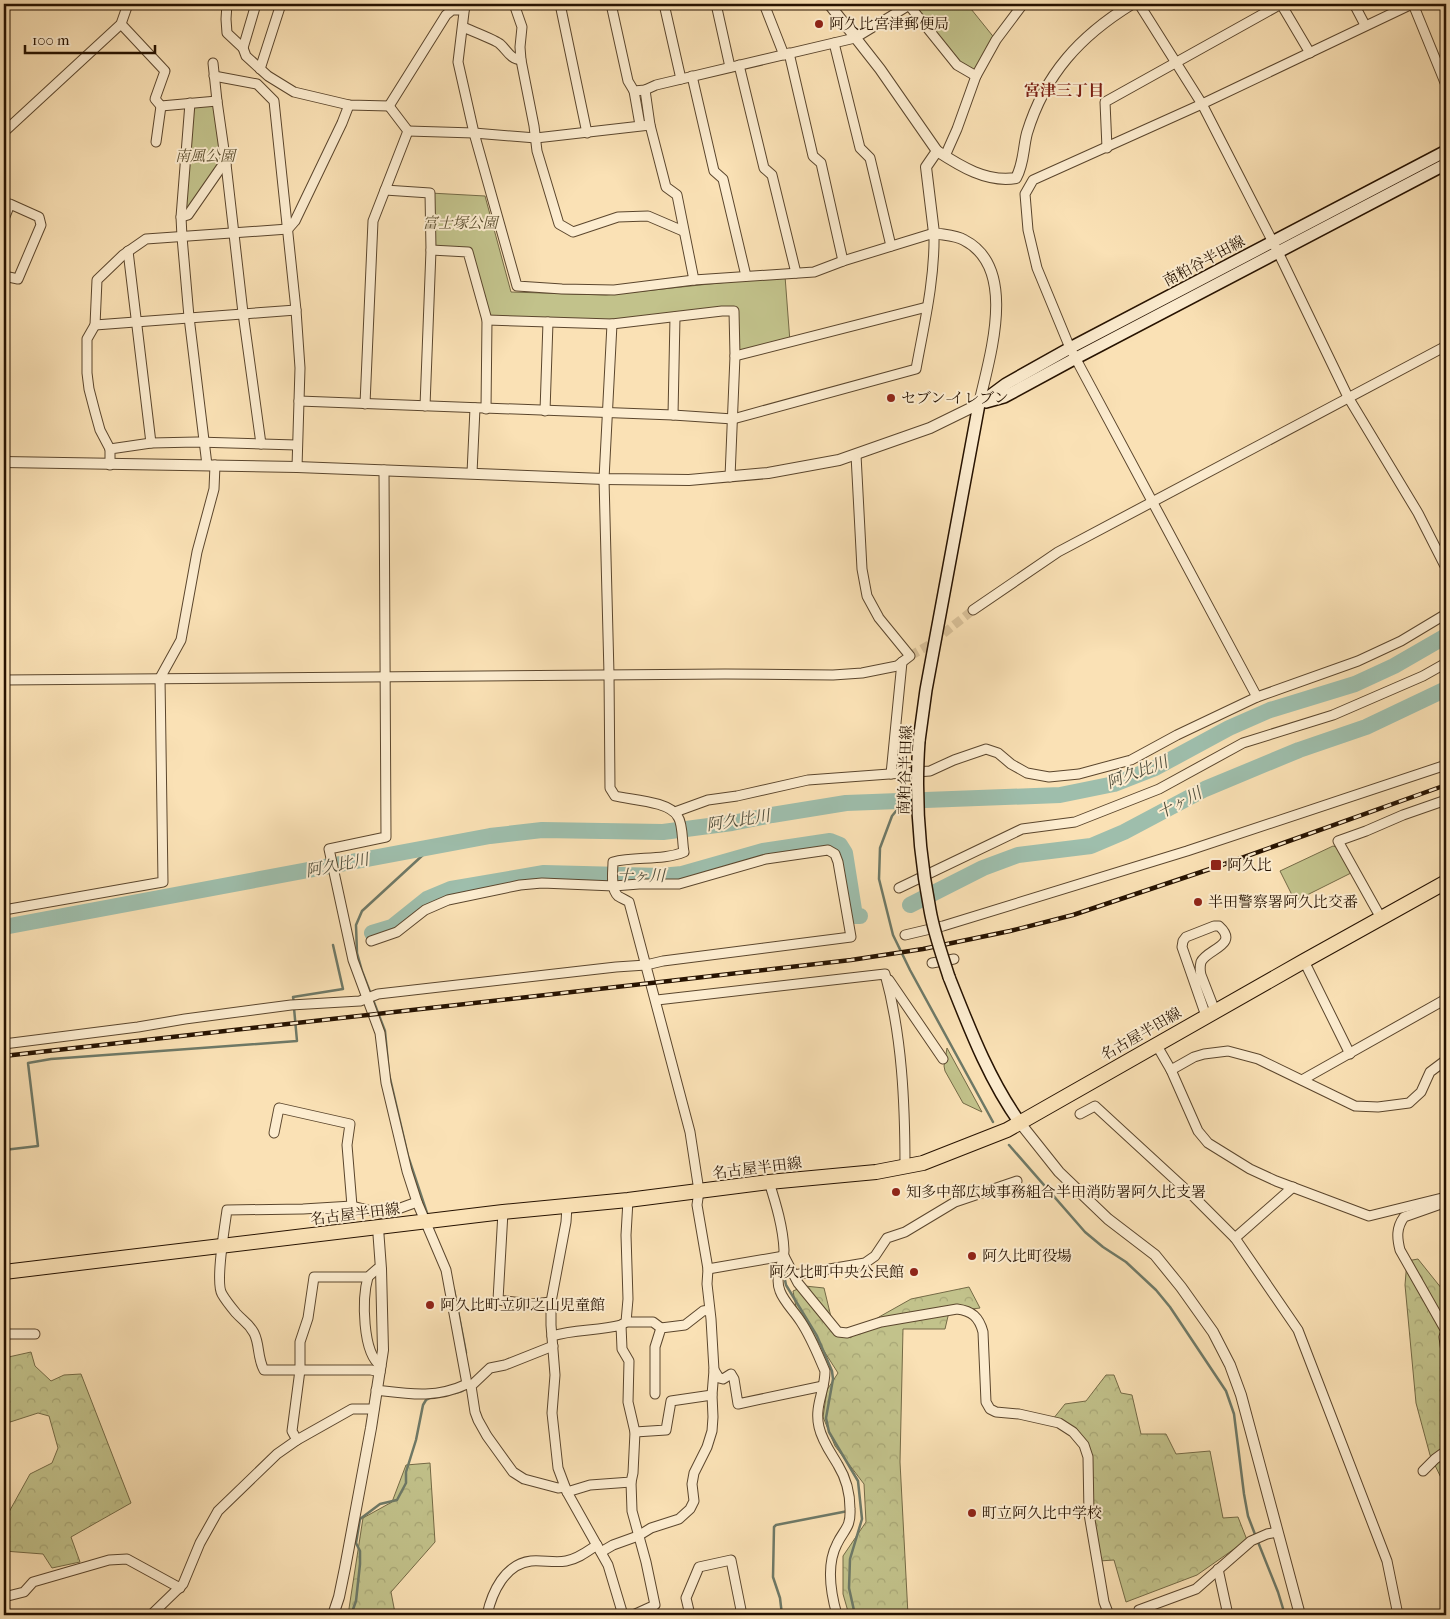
<svg xmlns="http://www.w3.org/2000/svg" width="1450" height="1619" font-family="'IM FELL French Canon','Noto Serif JP',serif">
<style>
.green{fill:#c2c28b;stroke:#746a46}
.forest{fill:url(#forest-crowns);stroke:#746a46}
.lines{fill:none;stroke-linecap:round;stroke-linejoin:round}
.stream{stroke:#6e7967;stroke-width:2.5}
.river{stroke:#9ebeac;stroke-width:16}
.minor-tunnel{stroke:#dac29a;stroke-width:9;stroke-dasharray:9 4.5;stroke-linecap:butt}
.minor-casing{stroke:#5b462d;stroke-width:11}
.tertiary-casing{stroke:#5b462d;stroke-width:12}
.secondary-casing{stroke:#261200;stroke-width:14}
.primary-casing{stroke:#261200;stroke-width:16}
.minor{stroke:#fceccf;stroke-width:9}
.tertiary{stroke:#fceccf;stroke-width:10}
.secondary{stroke:#fceccf;stroke-width:11}
.primary{stroke:#fae1b5;stroke-width:14}
.rail-casing{stroke:#261200;stroke-width:4.5}
.rail{stroke:#fceccf;stroke-width:2.5;stroke-dasharray:8;stroke-linecap:butt}
.secondary-bridge-casing{stroke:#261200;stroke-width:14;stroke-linecap:butt}
.secondary-bridge{stroke:#fceccf;stroke-width:11}
.poi-dot{fill:#8f2418;stroke:#fceccf;stroke-width:2}
.labels{text-anchor:middle;dominant-baseline:central;stroke-width:4;stroke-linejoin:round;paint-order:stroke}
.poi-label{font-size:15px;fill:#261200;stroke:#fceccf;text-anchor:start}
.park-label{font-size:15px;font-style:italic;fill:#5d5031;stroke:#fceccf}
.street-label{font-size:15px;fill:#261200;stroke:#fceccf}
.neighbourhood-label{font-size:16px;font-weight:bold;fill:#7a1f14;stroke:#fceccf}
.water-label{font-size:16px;font-style:italic;fill:#504e3c;stroke:#fceccf}
</style>
<defs>
<pattern id="forest-crowns" width="20" height="18" patternUnits="userSpaceOnUse" patternTransform="scale(1.25)"><rect width="20" height="18" fill="#c2c28b"/><path d="M2 6a3 3 0 1 1 6 0M12 15a3 3 0 1 1 6 0" fill="none" stroke="#a7a676"/></pattern>
</defs>
<rect width="100%" height="100%" fill="#fae1b5"/>
<filter id="stains"><feTurbulence type="fractalNoise" baseFrequency=".004" numOctaves="4"/><feColorMatrix values="0 0 0 0 .2 0 0 0 0 .09 0 0 0 0 .02 0 0 0 .5 -.17"/></filter>
<radialGradient id="worn" r=".72"><stop offset=".6" stop-color="#630" stop-opacity="0"/><stop offset="1" stop-color="#630" stop-opacity=".3"/></radialGradient>
<g class="green">
<path d="M911,4H967L996,40L976,76L957,65Z"/>
<path d="M217,101L226,164L181,217L190,103Z"/>
<path d="M430,193L485,196L511,292L606,295L785,276L790,342L735,356L734,312L612,324L487,320L468,252L431,250Z"/>
<path d="M1333,846L1336,847L1351,873L1295,901L1280,871Z"/>
<path d="M947,1048L982,1112L963,1103L945,1071L944,1066Z"/>
</g>
<g class="forest">
<path d="M1418,1259L1446,1294V1488L1430,1455L1416,1403L1405,1285L1407,1261Z"/>
<path d="M805,1286L824,1288L832,1321L850,1338L879,1317L911,1299L969,1287L980,1308L949,1312L945,1329H903L900,1462L908,1615H849L843,1594V1556L866,1522L864,1484L835,1446L823,1417L827,1390L838,1373L796,1307L793,1291Z"/>
<path d="M31,1352L35,1366L51,1381L64,1375L81,1374L131,1503L71,1537L80,1562L52,1568L43,1554L4,1551V1521L30,1474L52,1463L58,1448L49,1416L38,1413L4,1424V1358Z"/>
<path d="M1106,1375H1114L1121,1393L1132,1395L1141,1434H1166L1176,1454L1210,1451L1223,1518L1238,1517L1247,1540L1197,1575L1126,1602L1114,1560L1099,1561L1092,1512L1089,1450L1077,1429L1053,1419L1065,1404L1086,1401Z"/>
<path d="M430,1463L435,1542L391,1592L395,1613L397,1615H348L363,1518L392,1502L406,1465Z"/>
</g>
<g class="lines">
<g class="stream">
<path d="M905,800L892,816L880,848L879,879L893,935L910,970L993,1122"/>
<path d="M426,847L424,854L362,911L356,925L357,953L362,971L385,1031L389,1074L408,1156L428,1216"/>
<path d="M294,1002L293,997L343,989L333,945"/>
<path d="M1009,1145L1085,1232L1103,1247L1126,1262L1156,1290L1170,1307L1226,1391L1234,1414L1244,1494L1248,1516L1256,1537"/>
<path d="M4,1150L38,1146L28,1063L51,1059L297,1041L294,1008"/>
<path d="M786,1268L784,1275L786,1285L817,1336L832,1371L833,1379L826,1418L829,1432L858,1481L862,1519L850,1559L849,1588L855,1615"/>
<path d="M454,1290L466,1353"/>
<path d="M455,1393L462,1391L468,1387"/>
<path d="M1258,1542L1278,1592L1285,1615"/>
<path d="M351,1615L356,1601L360,1564V1551L356,1543L360,1519L380,1504L397,1500L406,1483V1472L416,1440L423,1405L426,1400L432,1397"/>
<path d="M782,1615L780,1598L773,1577L774,1527L776,1525L848,1511"/>
</g>
<g class="river">
<path d="M910,905L983,868L1018,855L1091,846L1124,832L1205,789L1299,750L1366,727L1446,689"/>
<path d="M4,927L490,836L542,830L663,832L732,823L772,815L846,803L1060,795L1114,784L1155,768L1229,728L1270,710L1355,684L1394,666L1446,636"/>
<path d="M372,933L392,927L427,899L451,889L544,873L661,876L682,874L763,851L830,841L840,845L845,853L855,916H860"/>
</g>
<path class="minor-tunnel" d="M910,656L929,645L973,610"/>
<g class="minor-casing">
<g id="minor">
<path d="M227,4L226,19L227,33L243,48L246,56L268,76L294,92L349,105L389,106"/>
<path d="M514,4L522,27L520,47L521,60L534,126L537,151L559,224L573,232L618,217L648,216L683,231"/>
<path d="M560,4L587,133"/>
<path d="M611,4L628,81L634,91L645,90L656,85L855,38L911,4"/>
<path d="M664,4L681,79"/>
<path d="M716,4L730,67"/>
<path d="M764,4L784,55"/>
<path d="M908,4L957,65L976,76"/>
<path d="M1139,4L1202,104L1278,252L1348,397L1418,513L1446,568"/>
<path d="M1354,4L1365,25"/>
<path d="M1413,4L1446,85"/>
<path d="M121,24L165,71L155,99L161,106L217,101"/>
<path d="M463,27C469,30 496,40 500,44C507,50 510,59 521,60"/>
<path d="M834,43L860,148L870,158L891,246"/>
<path d="M243,48L256,4"/>
<path d="M789,53L813,156L821,163L843,261"/>
<path d="M739,65L764,168L772,175L796,273"/>
<path d="M260,69L281,4"/>
<path d="M214,76L257,84L274,101L296,310L300,368L297,467"/>
<path d="M692,76L714,171L723,179L746,276"/>
<path d="M645,90L650,125L666,187L677,195L694,280"/>
<path d="M634,91L640,125"/>
<path d="M190,103L181,217L182,237L189,317L207,465"/>
<path d="M389,106L446,15L452,10H464"/>
<path d="M389,106L408,131"/>
<path d="M408,131L474,133L536,138L650,125"/>
<path d="M4,132L121,24L128,4"/>
<path d="M156,142L161,106"/>
<path d="M1107,148L1105,102L1281,4L1310,53"/>
<path d="M945,156L957,129L976,76L996,40L1023,4"/>
<path d="M226,164L243,313L261,444"/>
<path d="M385,190L430,193L431,250L425,406"/>
<path d="M181,217L188,215L222,166L226,164L217,101L213,63"/>
<path d="M4,219L10,204L39,217L41,225L18,279L4,276"/>
<path d="M431,250L468,252L487,320L486,409"/>
<path d="M128,251L151,443"/>
<path d="M487,320L612,324L722,311H734L735,356L730,477"/>
<path d="M95,325L296,310"/>
<path d="M735,356L927,307"/>
<path d="M299,401L673,415L733,419L916,369C924,325 935,279 934,233L843,261L814,272L694,280L614,290L562,289L517,286L474,133L458,62L465,4"/>
<path d="M365,404L373,221L408,131"/>
<path d="M545,411L548,322"/>
<path d="M673,415L675,317"/>
<path d="M110,449L100,430L95,412L89,389L87,373V339L95,325L97,280L123,255L146,239L288,229L295,221L342,123L349,105"/>
<path d="M110,465V449L151,443L197,442L296,445"/>
<path d="M384,470L386,837L329,849L353,960L380,1033L386,1083L407,1171L417,1202L446,1270L467,1384L471,1386"/>
<path d="M472,473L475,408"/>
<path d="M973,610L1058,552L1446,346"/>
<path d="M4,680L725,674L833,675L862,673L897,666L910,656L879,618L867,596L862,569L856,455"/>
<path d="M1257,697L1070,348L1037,268L1028,230L1025,194L1033,180L1202,104L1412,4"/>
<path d="M891,774L902,662"/>
<path d="M675,812L708,800L737,796L808,780L930,771L954,760L986,749L998,753L1011,764L1027,773L1049,777L1079,774L1131,760L1177,735L1257,697L1358,661L1401,641L1446,614"/>
<path d="M899,888L1022,829L1075,822L1159,789L1243,743L1333,715L1423,676L1446,663"/>
<path d="M4,910L163,882L160,678L181,640L197,552L214,489L215,465"/>
<path d="M1381,918L1338,841L1366,831L1403,815L1446,800"/>
<path d="M905,935L943,926L1187,851L1446,765"/>
<path d="M1304,961L1350,1054"/>
<path d="M932,963L954,959"/>
<path d="M889,980L943,1059"/>
<path d="M657,1000L885,974C902,1035 905,1103 905,1167"/>
<path d="M1206,1016L1182,947L1183,941L1186,937L1214,926H1219C1240,945 1207,949 1201,962C1200,966 1200,971 1201,975L1215,1011"/>
<path d="M4,1044L138,1027L185,1019L291,1005L360,1001L378,994L616,967L646,965L663,961L851,937L838,862L835,854L828,850L766,859L679,884H639L614,886L542,883L520,885L448,900L425,910L397,932L371,941"/>
<path d="M1156,1044L1171,1070L1198,1131L1208,1143L1250,1169L1276,1181L1369,1216L1446,1197"/>
<path d="M1171,1070L1194,1057L1204,1054L1228,1051L1258,1059L1355,1106L1378,1107L1409,1103L1421,1092L1430,1072L1446,1060"/>
<path d="M1302,1080L1446,999"/>
<path d="M1080,1114L1095,1106L1195,1198L1235,1238L1298,1330L1387,1561L1398,1615"/>
<path d="M274,1133L279,1108L350,1124L347,1145L352,1206"/>
<path d="M769,1182C776,1204 783,1227 784,1250C784,1264 774,1276 780,1291C784,1302 795,1312 801,1322C811,1337 818,1355 825,1371C825,1391 814,1406 819,1427C822,1441 831,1453 838,1465C846,1478 850,1493 850,1509C851,1528 844,1529 837,1544C826,1565 831,1594 837,1615"/>
<path d="M1441,1200L1438,1205L1404,1217C1396,1228 1397,1238 1400,1250L1446,1331"/>
<path d="M567,1206L566,1222L551,1302V1325L555,1375L552,1413L558,1468L567,1492L608,1565L623,1615"/>
<path d="M503,1212L498,1300L532,1304L551,1302"/>
<path d="M1235,1238L1293,1187"/>
<path d="M784,1256L798,1283L838,1332L847,1333L881,1322L957,1309C972,1311 979,1317 983,1332L986,1402L990,1409L996,1412L1019,1414L1059,1423L1073,1432L1084,1445L1088,1457L1089,1514L1104,1602L1109,1615"/>
<path d="M708,1269L784,1256"/>
<path d="M794,1275L865,1263L875,1256L887,1238L905,1232L955,1202L1017,1181"/>
<path d="M368,1277C362,1298 362,1353 381,1366"/>
<path d="M626,1322H653L661,1328"/>
<path d="M621,1325L626,1322L628,1299L626,1235L628,1200"/>
<path d="M1446,1331L1444,1337L1446,1352"/>
<path d="M4,1334H35"/>
<path d="M552,1336C574,1329 598,1331 621,1325L622,1349L629,1361L628,1402L635,1432L633,1473L631,1482L590,1485L567,1492"/>
<path d="M553,1346L505,1365L490,1368L471,1386L475,1412L478,1420L487,1436L513,1472L524,1479L558,1488L565,1487"/>
<path d="M714,1370L719,1378L723,1379L731,1374L734,1379L738,1404L823,1386"/>
<path d="M380,1372L371,1370H264C257,1357 260,1345 254,1333C248,1322 243,1321 236,1313C231,1307 226,1301 222,1294C215,1283 225,1225 227,1210L303,1209L352,1206L384,1214L417,1202"/>
<path d="M376,1390C409,1394 435,1399 467,1384"/>
<path d="M655,1394V1347L661,1328L685,1325L703,1311L709,1310"/>
<path d="M635,1432L666,1430L671,1401L712,1395"/>
<path d="M297,1440L292,1431L300,1370V1342L308,1318L314,1277H368L377,1269H381"/>
<path d="M1423,1471L1435,1459L1446,1451"/>
<path d="M631,1482L632,1511L646,1562L655,1605L633,1615"/>
<path d="M601,1552L613,1545L638,1536L651,1528L679,1519L690,1509L694,1501L692,1484L694,1473L707,1447L712,1431L713,1417L712,1395L714,1370L711,1319L707,1284L708,1269L697,1205L699,1191L690,1132L629,902C626,900 621,898 618,896C610,889 613,871 613,862C636,856 662,861 684,852C682,842 683,824 678,817C670,801 631,800 615,796L610,788L609,674L604,479L612,324"/>
<path d="M1218,1569L1228,1615"/>
<path d="M4,1597L24,1592L33,1582L109,1560L127,1559L180,1588"/>
<path d="M151,1615L183,1584L200,1543L218,1511L277,1454L297,1440L352,1409H374"/>
<path d="M487,1615C492,1592 505,1564 531,1561C543,1560 555,1563 566,1561C578,1559 588,1551 597,1545"/>
<path d="M690,1615L686,1598L699,1567L731,1560L742,1615"/>
<path d="M1140,1615L1139,1610L1196,1589L1251,1541L1267,1534L1277,1532"/>
<path d="M1445,1615L1446,1611"/>
</g>
</g>
<g class="tertiary-casing">
<g id="tertiary">
<path d="M937,151C960,166 987,183 1016,178C1024,164 1023,148 1027,133C1045,74 1080,36 1132,4"/>
<path d="M4,462L297,467L604,479L689,480L768,473L839,460L930,428L979,404C989,358 1019,268 964,240C956,235 943,235 934,233L926,167L937,151L880,69L829,4"/>
<path d="M1020,1123L1059,1172L1108,1219L1155,1255L1181,1287L1213,1332L1230,1365L1241,1395L1300,1615"/>
<path d="M333,1615L339,1597L345,1568L371,1428L383,1350L381,1269L378,1228"/>
</g>
</g>
<g class="secondary-casing">
<g id="secondary">
<path d="M986,402L1004,397L1076,358L1446,164"/>
<path d="M919,741L926,690L979,404L1006,384L1070,348L1446,151"/>
<path d="M949,977C969,1027 988,1078 1020,1123"/>
</g>
</g>
<g class="primary-casing">
<path id="primary" d="M4,1272L503,1212L628,1200L769,1182L876,1172L923,1163L1007,1130L1304,961L1446,882"/>
</g>
<use href="#minor" class="minor"/>
<use href="#tertiary" class="tertiary"/>
<use href="#secondary" class="secondary"/>
<use href="#primary" class="primary"/>
<g class="rail-casing">
<path id="rail" d="M4,1056L669,981L851,960L923,949L1010,931L1073,915L1216,867L1446,785"/>
</g>
<use href="#rail" class="rail"/>
<g class="secondary-bridge-casing">
<path id="secondary-bridge" d="M919,741C915,798 919,854 930,910C934,933 942,955 949,977"/>
</g>
<use href="#secondary-bridge" class="secondary-bridge"/>
</g>
<g class="poi-dot">
<circle cx="819" cy="24" r="5"/>
<circle cx="891" cy="398" r="5"/>
<rect x="1210" y="859" width="12" height="12" rx="2.5"/>
<circle cx="1198" cy="902" r="5"/>
<circle cx="896" cy="1192" r="5"/>
<circle cx="972" cy="1256" r="5"/>
<circle cx="914" cy="1272" r="5"/>
<circle cx="430" cy="1305" r="5"/>
<circle cx="972" cy="1513" r="5"/>
</g>
<g class="labels">
<g class="poi-label">
<text x="829" y="24">阿久比宮津郵便局</text>
<text x="901" y="398">セブン-イレブン</text>
<text x="1227" y="865">阿久比</text>
<text x="1208" y="902">半田警察署阿久比交番</text>
<text x="906" y="1192">知多中部広域事務組合半田消防署阿久比支署</text>
<text x="982" y="1256">阿久比町役場</text>
<text x="904" y="1272" text-anchor="end">阿久比町中央公民館</text>
<text x="440" y="1305">阿久比町立卯之山児童館</text>
<text x="982" y="1513">町立阿久比中学校</text>
</g>
<g class="park-label">
<text x="205" y="156">南風公園</text>
<text x="460" y="223">富士塚公園</text>
</g>
<g class="street-label">
<text transform="translate(1204 261) rotate(-28)">南粕谷半田線</text>
<text transform="translate(905 770) rotate(-88)">南粕谷半田線</text>
<text transform="translate(1141 1034) rotate(-30)">名古屋半田線</text>
<text transform="translate(757 1168) rotate(-7)">名古屋半田線</text>
<text transform="translate(355 1214) rotate(-7)">名古屋半田線</text>
</g>
<g class="neighbourhood-label">
<text x="1064" y="90">宮津三丁目</text>
</g>
<g class="water-label">
<text transform="translate(1137 772) rotate(-21)">阿久比川</text>
<text transform="translate(1179 803) rotate(-28)">十ヶ川</text>
<text transform="translate(738 820) rotate(-9)">阿久比川</text>
<text transform="translate(337 865) rotate(-11)">阿久比川</text>
<text x="641" y="875">十ヶ川</text>
</g>
</g>
<rect width="1450" height="1619" fill="none" stroke="#fae1b5" stroke-width="20"/>
<rect x="5" y="5" width="1440" height="1609" fill="none" stroke="#261200" stroke-width="2.5"/>
<rect x="10" y="10" width="1430" height="1599" fill="none" stroke="#261200"/>
<path d="M25 45v8h130v-8" fill="none" stroke="#261200" stroke-width="2.5"/>
<text x="32" y="45" font-size="15" fill="#261200" stroke="#fceccf" stroke-width="4" paint-order="stroke">100 m</text>
<rect width="100%" height="100%" filter="url(#stains)"/>
<rect width="100%" height="100%" fill="url(#worn)"/>
</svg>
